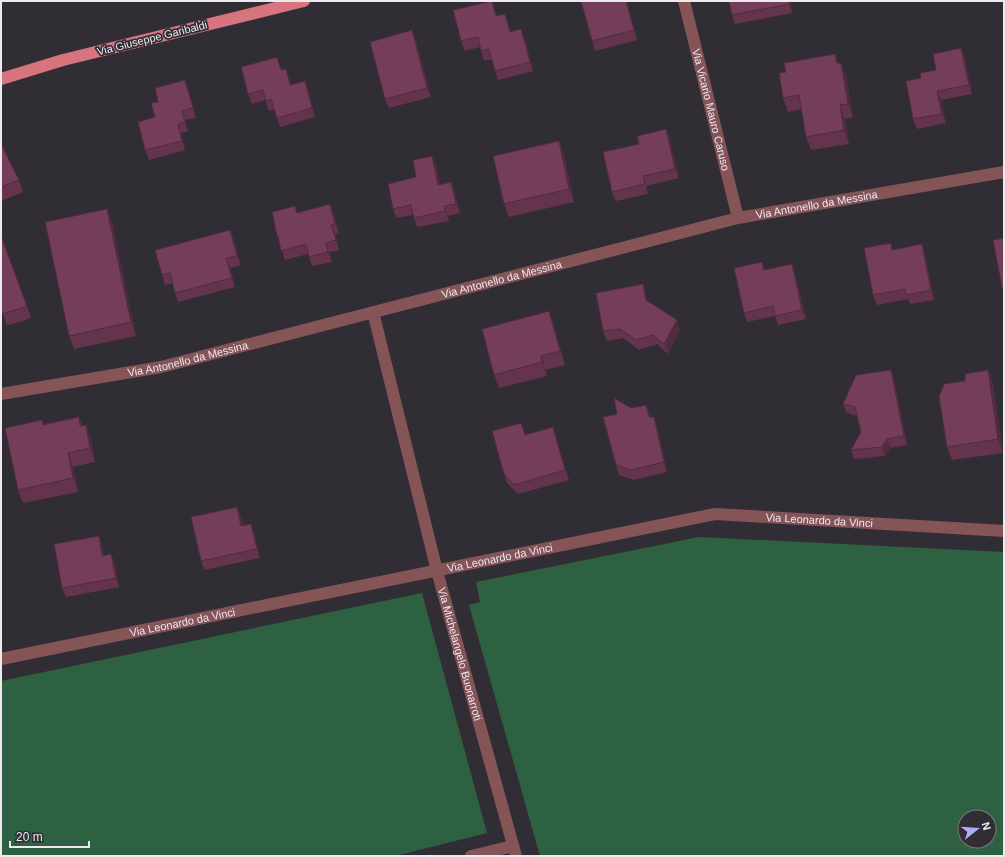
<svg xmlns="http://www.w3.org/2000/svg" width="1005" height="857" font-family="Helvetica,sans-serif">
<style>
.green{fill:#2e6141;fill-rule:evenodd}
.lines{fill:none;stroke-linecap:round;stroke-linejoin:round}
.minor{stroke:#845457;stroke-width:12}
.major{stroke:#d7747d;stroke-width:12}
.wall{fill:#64344d}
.shaded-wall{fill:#512b3f}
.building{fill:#743d5a;stroke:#512b3f}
.labels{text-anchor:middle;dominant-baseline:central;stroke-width:3.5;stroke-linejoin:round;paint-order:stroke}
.street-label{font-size:11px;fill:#ece9ef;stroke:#312d35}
</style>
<rect width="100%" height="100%" fill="#312d35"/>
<g class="green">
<path d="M699,537L1004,552V856H540L469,605L480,602L476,582ZM965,817H989V841H965Z"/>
<path d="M422,593L487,833L395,856H1V681Z"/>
</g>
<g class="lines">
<g class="minor">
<path id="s1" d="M684,1L738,218"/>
<path id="s2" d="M373,312L437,571L516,856"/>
<path id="s3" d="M1,394L161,367L738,218L1004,172"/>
<path id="s4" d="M1,659L715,514L1004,531"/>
<path d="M471,856L513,846"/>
</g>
<path class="major" d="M1,79L63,60L304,1"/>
</g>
<g class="wall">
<path d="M581,1H627L637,40L595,51L592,41Z"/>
<path d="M790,1L792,13L735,24L732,15Z"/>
<path d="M495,10L497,16L508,23L510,32L525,39L533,71L498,80L495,71L492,59L484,61L480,47L465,51L461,41Z"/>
<path d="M416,40L431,97L389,108L385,99Z"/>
<path d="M961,48L965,58L972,94L941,100L946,123L917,129L913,119L921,78L936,70Z"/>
<path d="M835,54L838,63L846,76L853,117L845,119L849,144L811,150L806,137L802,109L788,112L783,98L786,72Z"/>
<path d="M281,66L282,70L289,78L291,84L308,90L315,117L280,127L274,109L269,111L265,100L252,104L248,94Z"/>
<path d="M188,89L196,118L185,120L188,131L181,133L185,150L149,160L145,150L155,117L158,102Z"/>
<path d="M666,129L670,139L679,178L646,186L648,194L616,201L612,192L639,144Z"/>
<path d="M559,141L564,155L574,202L509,217L504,204Z"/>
<path d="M1,144L19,180L23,192L1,201Z"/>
<path d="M432,156L436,165L440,185L455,192L460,213L448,216L449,221L417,227L413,215L396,218L393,209Z"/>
<path d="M295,206L297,213L334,214L339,233L335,234L339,250L329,252L332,262L312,266L308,254L285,260L277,236Z"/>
<path d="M107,209L112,222L136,336L74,349L69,336Z"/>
<path d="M230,230L234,240L241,265L230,268L235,287L178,302L172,283L165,285L162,275Z"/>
<path d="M894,250L925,254L934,300L910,304L908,299L877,305L873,295Z"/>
<path d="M762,262L765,270L795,273L806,319L778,325L775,316L747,322L744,313Z"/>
<path d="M646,294L647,301L680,329L668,354L657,344L639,350L623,338L607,341L603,331Z"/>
<path d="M27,306L31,318L7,326L3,314Z"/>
<path d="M549,311L554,325L565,365L546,370L547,376L499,388L494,375Z"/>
<path d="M891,370L894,379L907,445L891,448L885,456L854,459L851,450L861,432L858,416L847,413L843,404Z"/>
<path d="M988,370L993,384L1003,453L952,460L947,447L965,381Z"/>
<path d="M631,408L650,414V417L657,426L667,472L634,480L619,475L616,465L617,414Z"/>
<path d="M79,417L82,426L91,439L95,462L73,467L78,492L23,503L18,490L44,424Z"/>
<path d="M525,435L556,437L569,480L518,494L507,483L504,474Z"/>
<path d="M237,507L241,516L243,526L251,524L254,533L260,558L204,570L201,561Z"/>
<path d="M99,536L102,545L104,556L111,554L115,564L119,587L66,597L62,588Z"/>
</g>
<g class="shaded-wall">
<path d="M626,1H627L637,40L634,30Z"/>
<path d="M788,1H790L792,13Z"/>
<path d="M521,29L525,39L533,71L530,62Z"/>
<path d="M412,30L416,40L431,97L427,88Z"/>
<path d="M961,48L965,58L972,94L969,85Z"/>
<path d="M835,54L840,68L837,63Z"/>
<path d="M841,63L846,76L853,117L848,104Z"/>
<path d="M305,81L308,90L315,117L312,108Z"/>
<path d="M937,91L941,100L946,123L942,114Z"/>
<path d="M840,105L845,119L849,144L844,130Z"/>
<path d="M182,111L185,120L188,131L185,122Z"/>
<path d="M178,124L181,133L185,150L182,141Z"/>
<path d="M666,129L670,139L679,178L675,169Z"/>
<path d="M559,141L564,155L574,202L569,189Z"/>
<path d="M432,156L436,165L442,194L438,185Z"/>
<path d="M451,182L455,192L460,213L456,204Z"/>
<path d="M330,204L334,214L339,233L335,224Z"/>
<path d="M444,206L448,216L449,221L445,211Z"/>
<path d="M107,209L112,222L136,336L131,322Z"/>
<path d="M331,225L335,234L339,250L336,240Z"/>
<path d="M230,230L234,240L241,265L237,256Z"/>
<path d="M326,243L329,252L332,262L328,252Z"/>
<path d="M922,244L925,254L934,300L931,290Z"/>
<path d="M226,258L230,268L235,287L232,278Z"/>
<path d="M792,264L795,273L806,319L802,310Z"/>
<path d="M643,284L646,294L649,310L646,300Z"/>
<path d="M549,311L554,325L565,365L560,351Z"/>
<path d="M677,320L680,329L668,354L664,344Z"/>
<path d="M541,356L546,370L547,376L542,362Z"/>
<path d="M891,370L894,379L907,445L904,436Z"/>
<path d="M988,370L993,384L1003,453L998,439Z"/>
<path d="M646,405L650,414L653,426L649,417Z"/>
<path d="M654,417L657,426L667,472L664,462Z"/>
<path d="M86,425L91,439L95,462L90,448Z"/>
<path d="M553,427L556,437L569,480L565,470Z"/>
<path d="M887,439L891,448L885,456L882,447Z"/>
<path d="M68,453L73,467L78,492L73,478Z"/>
<path d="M237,507L241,516L245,535L241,526Z"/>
<path d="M251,524L254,533L260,558L257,549Z"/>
<path d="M99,536L102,545L106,565L102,556Z"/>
<path d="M111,554L115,564L119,587L116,578Z"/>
</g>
<g class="building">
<path d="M492,1L496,16L505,14L510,32L521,29L530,62L495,71L489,49L481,51L478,37L461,41L453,10Z"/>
<path d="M581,1H626L634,30L592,41Z"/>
<path d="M729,1H788L789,4L732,15Z"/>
<path d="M412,30L427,88L385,99L370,42Z"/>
<path d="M961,48L969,85L937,91L942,114L913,119L906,81L921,78L920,73L936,70L933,54Z"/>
<path d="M835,54L837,63H841L848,104L840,105L844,130L806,137L799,95L783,98L779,73L786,72L784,63Z"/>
<path d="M277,57L281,70L286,69L290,85L305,81L312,108L277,118L271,99L266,101L263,90L248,94L241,67Z"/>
<path d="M185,80L193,108L182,111L185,122L178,124L182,141L145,150L138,122L155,117L151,103L158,102L155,88Z"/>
<path d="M666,129L675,169L643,176L645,184L612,192L603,152L639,144L637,136Z"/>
<path d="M559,141L569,189L504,204L493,156Z"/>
<path d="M1,144L19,180L1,187Z"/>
<path d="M432,156L438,185L451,182L456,204L444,206L445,211L414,218L411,205L393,209L388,184L416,177L413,160Z"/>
<path d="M330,204L335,224L331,225L336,240L326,243L328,252L309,257L306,244L281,251L278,236H277L272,212L295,206L297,213Z"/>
<path d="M107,209L131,322L69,336L45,222Z"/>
<path d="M230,230L237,256L226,258L232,278L175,293L170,273L162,275L155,250Z"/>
<path d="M1,236L27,306L3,314L1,309Z"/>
<path d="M1004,238V288H1002L993,240Z"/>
<path d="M891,243L892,250L922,244L931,290L906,295L905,289L873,295L864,248Z"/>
<path d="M762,262L764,270L792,264L802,310L775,316L773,306L744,313L734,268Z"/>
<path d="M643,284L646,300L677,320L664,344L653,335L636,340L620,329L603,331L596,293Z"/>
<path d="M549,311L560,351L541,356L542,362L494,375L482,329Z"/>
<path d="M891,370L904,436L887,439L882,447L851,450L861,432L855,407L843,404L856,375Z"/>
<path d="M988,370L998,439L947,447L939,397L944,384L965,381V374Z"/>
<path d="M614,398L631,408L646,405L649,417H654L664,462L631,470L616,465L603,417L617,414Z"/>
<path d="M79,417L80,426L86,425L90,448L68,453L73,478L18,490L5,428L42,420L43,425Z"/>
<path d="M521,423L525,435L553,427L565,470L514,485L504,474L492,431Z"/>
<path d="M237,507L241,526L251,524L257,549L201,561L191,517Z"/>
<path d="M99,536L102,556L111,554L116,578L62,588L54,544Z"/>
</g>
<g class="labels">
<g class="street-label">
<text transform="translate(152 38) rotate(-14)">Via Giuseppe Garibaldi</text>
<text stroke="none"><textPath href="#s1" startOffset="112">Via Vicario Mauro Caruso</textPath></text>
<text stroke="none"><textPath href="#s3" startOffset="838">Via Antonello da Messina</textPath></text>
<text stroke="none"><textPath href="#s3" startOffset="514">Via Antonello da Messina</textPath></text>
<text stroke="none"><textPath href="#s3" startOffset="190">Via Antonello da Messina</textPath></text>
<text stroke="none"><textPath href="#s4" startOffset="833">Via Leonardo da Vinci</textPath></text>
<text stroke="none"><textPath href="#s4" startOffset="509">Via Leonardo da Vinci</textPath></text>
<text stroke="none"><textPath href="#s4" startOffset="185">Via Leonardo da Vinci</textPath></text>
<text stroke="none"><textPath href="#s2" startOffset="353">Via Michelangelo Buonarroti</textPath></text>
</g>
</g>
<rect width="1005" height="857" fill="none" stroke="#ece9ef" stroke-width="4"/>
<g transform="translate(977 829) rotate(73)"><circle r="19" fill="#312d35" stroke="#7c787f"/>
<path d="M0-3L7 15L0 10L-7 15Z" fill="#b1adfa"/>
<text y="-6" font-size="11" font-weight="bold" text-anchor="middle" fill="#ece9ef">N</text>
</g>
<path d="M10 841v6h79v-6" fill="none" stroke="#ece9ef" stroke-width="2"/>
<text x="16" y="841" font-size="12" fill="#ece9ef" stroke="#312d35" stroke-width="3" paint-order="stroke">20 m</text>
</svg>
